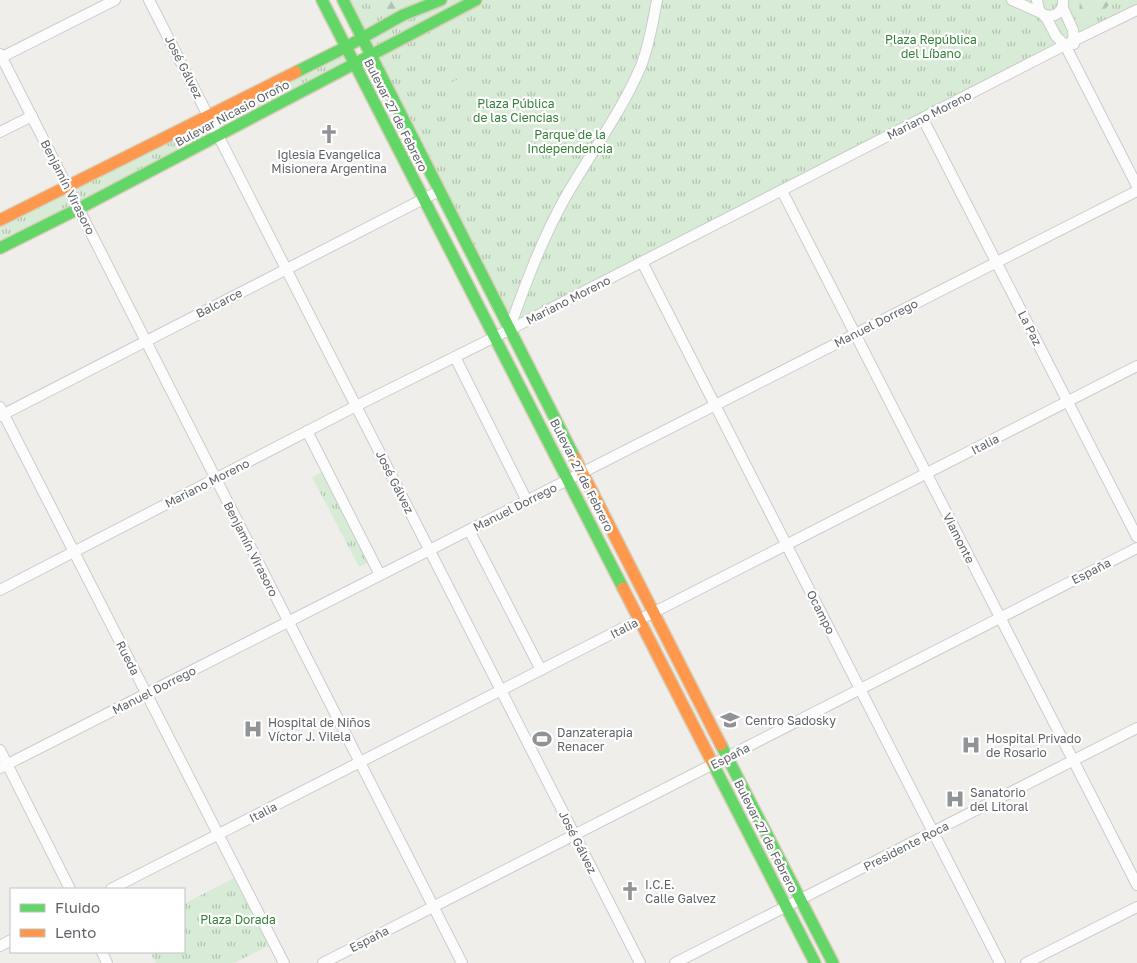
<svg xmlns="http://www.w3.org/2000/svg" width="1137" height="963" font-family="'Golos Text',sans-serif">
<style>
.grass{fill:url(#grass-tufts)}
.forest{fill:url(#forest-firs)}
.garden{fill:#d8ebd6}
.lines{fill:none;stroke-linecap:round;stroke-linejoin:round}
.street-casing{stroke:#cbcccc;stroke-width:12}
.fast-casing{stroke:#d7ceb8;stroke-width:14}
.slow-casing{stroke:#d7ceb8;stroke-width:14}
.street{stroke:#fdfcfc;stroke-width:10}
.fast{stroke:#63d668;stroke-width:11}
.slow{stroke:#ff974d;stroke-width:11}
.labels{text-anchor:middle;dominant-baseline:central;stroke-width:4.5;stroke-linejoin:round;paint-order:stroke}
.park-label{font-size:12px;fill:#348238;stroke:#fff}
.street-label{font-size:12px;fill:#5f6368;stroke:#fff}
.poi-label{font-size:12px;fill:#5f6368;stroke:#fff;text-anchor:start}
</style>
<defs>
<pattern id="grass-tufts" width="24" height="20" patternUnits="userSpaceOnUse" patternTransform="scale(1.25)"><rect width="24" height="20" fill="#d8ebd6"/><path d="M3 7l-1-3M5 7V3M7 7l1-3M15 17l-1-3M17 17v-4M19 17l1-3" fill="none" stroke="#b2c2b1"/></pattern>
<pattern id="forest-firs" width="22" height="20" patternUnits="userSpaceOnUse" patternTransform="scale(1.25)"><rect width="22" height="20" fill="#d8ebd6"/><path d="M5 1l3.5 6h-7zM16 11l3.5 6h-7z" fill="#b2c2b1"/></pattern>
</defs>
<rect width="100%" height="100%" fill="#efeeea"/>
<g class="grass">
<path d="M343,0H1137V10L509,330Z"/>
<path d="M346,47L354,63L0,248V220Z"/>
<path d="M322,472L369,562L359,567L312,477Z"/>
<path d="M236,877L270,945L234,963H156L150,952H184V904Z"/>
</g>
<g class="forest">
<path d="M364,0H420L418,3C408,9 398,8 388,14L375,10Z"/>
<path d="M1080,0H1114L1102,12L1085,16L1079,13Z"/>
</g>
<path class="garden" d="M466,76L471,86L448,97L443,86Z"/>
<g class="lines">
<g class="street-casing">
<g id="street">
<path d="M149,0L640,963"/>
<path d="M1012,0L1041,13"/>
<path d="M1037,0L1039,10L1047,19L1056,36L1065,45L1137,186"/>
<path d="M1063,8L1073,30L1074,44"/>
<path d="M1043,14C1054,19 1064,12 1063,0"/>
<path d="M0,54L462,963"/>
<path d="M0,58L115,0"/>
<path d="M923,119L1137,537"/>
<path d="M0,132L32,116"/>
<path d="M782,191L1137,885"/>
<path d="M642,262L1000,963"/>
<path d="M509,330C525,285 542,239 565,198C590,154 621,113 641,66C649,46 653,22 657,0"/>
<path d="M455,357L527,501"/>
<path d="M0,407L284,963"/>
<path d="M0,416L439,191"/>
<path d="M307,431L380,575"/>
<path d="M469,530L541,670"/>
<path d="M0,590L356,406L509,330L1065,45L1137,10"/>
<path d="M0,750L70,889"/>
<path d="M0,768L1137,191"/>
<path d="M111,889L1137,366"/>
<path d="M0,946L11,940"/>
<path d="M102,952L107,963"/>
<path d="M323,963L1137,548"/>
<path d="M675,963L1137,728"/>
<path d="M1026,963L1137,907"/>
</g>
</g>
<g class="fast-casing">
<g id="fast">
<path d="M322,0L623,588"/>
<path d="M343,0L575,458"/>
<path d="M296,72L346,47L403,15L441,0"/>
<path d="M0,248L78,209L476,0"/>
<path d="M721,745L833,963"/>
<path d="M712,762L815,963"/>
</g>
</g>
<g class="slow-casing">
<g id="slow">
<path d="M0,220L296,72"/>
<path d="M575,458L721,745"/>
<path d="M623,588L712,762"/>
</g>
</g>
<use href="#street" class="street"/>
<use href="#fast" class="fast"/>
<use href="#slow" class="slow"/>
</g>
<defs>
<g id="church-bare" transform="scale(1.5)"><path d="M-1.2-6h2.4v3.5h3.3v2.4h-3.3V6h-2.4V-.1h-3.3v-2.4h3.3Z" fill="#919496" stroke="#fff" stroke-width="2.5" paint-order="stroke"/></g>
<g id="university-bare" transform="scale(1.5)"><path d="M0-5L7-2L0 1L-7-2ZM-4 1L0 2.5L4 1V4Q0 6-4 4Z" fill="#919496" stroke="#fff" stroke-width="2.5" paint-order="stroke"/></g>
<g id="hospital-bare" transform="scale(1.5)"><path d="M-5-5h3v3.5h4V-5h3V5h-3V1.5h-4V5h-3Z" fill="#919496" stroke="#fff" stroke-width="2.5" paint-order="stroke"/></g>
<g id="stadium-bare" transform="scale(1.5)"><path d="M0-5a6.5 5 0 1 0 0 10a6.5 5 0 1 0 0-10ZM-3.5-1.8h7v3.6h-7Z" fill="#919496" stroke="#fff" stroke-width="2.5" paint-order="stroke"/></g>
</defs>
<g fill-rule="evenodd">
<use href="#church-bare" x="329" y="134"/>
<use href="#university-bare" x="730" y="720"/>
<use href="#hospital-bare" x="253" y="729"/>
<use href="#stadium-bare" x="542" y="739"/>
<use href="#hospital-bare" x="971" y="745"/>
<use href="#hospital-bare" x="955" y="799"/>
<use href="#church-bare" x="630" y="891"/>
</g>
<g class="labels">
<g class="park-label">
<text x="931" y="39">Plaza República<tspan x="931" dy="14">del Líbano</tspan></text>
<text x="516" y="103">Plaza Pública<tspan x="516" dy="14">de las Ciencias</tspan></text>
<text x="570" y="134">Parque de la<tspan x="570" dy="14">Independencia</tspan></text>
<text x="238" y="919">Plaza Dorada</text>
</g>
<g class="street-label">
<text transform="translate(184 67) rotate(63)">José Gálvez</text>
<text transform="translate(232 113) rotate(-28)">Bulevar Nicasio Oroño</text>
<text transform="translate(396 115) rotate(63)">Bulevar 27 de Febrero</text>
<text transform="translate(929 115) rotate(-27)">Mariano Moreno</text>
<text transform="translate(68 187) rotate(63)">Benjamín Virasoro</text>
<text transform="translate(568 300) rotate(-27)">Mariano Moreno</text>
<text transform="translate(219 303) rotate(-27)">Balcarce</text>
<text transform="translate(876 323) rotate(-27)">Manuel Dorrego</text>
<text transform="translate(1030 328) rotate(63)">La Paz</text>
<text transform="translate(985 444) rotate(-27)">Italia</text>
<text transform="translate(582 475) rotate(63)">Bulevar 27 de Febrero</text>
<text transform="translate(395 482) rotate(63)">José Gálvez</text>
<text transform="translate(207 483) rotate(-27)">Mariano Moreno</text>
<text transform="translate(515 507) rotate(-27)">Manuel Dorrego</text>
<text transform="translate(959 538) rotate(63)">Viamonte</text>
<text transform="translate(251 549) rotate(63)">Benjamín Virasoro</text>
<text transform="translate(1091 571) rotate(-27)">España</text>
<text transform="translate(821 612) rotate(63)">Ocampo</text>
<text transform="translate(624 628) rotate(-27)">Italia</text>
<text transform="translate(128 658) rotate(63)">Rueda</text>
<text transform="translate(154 690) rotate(-27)">Manuel Dorrego</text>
<text transform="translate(730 756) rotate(-27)">España</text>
<text transform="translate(263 812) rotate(-27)">Italia</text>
<text transform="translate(766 836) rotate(63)">Bulevar 27 de Febrero</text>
<text transform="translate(578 842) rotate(63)">José Gálvez</text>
<text transform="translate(906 846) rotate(-27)">Presidente Roca</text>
<text transform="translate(369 939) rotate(-27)">España</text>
</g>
<g class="poi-label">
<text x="329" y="154" text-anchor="middle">Iglesia Evangelica<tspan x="329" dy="14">Misionera Argentina</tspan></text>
<text x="745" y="720">Centro Sadosky</text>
<text x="268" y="722">Hospital de Niños<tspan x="268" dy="14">Víctor J. Vilela</tspan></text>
<text x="557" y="732">Danzaterapia<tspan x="557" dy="14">Renacer</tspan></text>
<text x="986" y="738">Hospital Privado<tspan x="986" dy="14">de Rosario</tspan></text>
<text x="970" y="792">Sanatorio<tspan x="970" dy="14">del Litoral</tspan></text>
<text x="645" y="884">I.C.E.<tspan x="645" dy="14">Calle Galvez</tspan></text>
</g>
</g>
<rect x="10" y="888" width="175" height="65" fill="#ffffff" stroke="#bfc1c3"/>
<rect x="20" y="904" width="25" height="8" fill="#63d668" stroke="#bfc1c3"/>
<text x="55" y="913" font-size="15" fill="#5f6368">Fluido</text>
<rect x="20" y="929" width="25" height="8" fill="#ff974d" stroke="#bfc1c3"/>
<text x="55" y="938" font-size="15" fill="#5f6368">Lento</text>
</svg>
